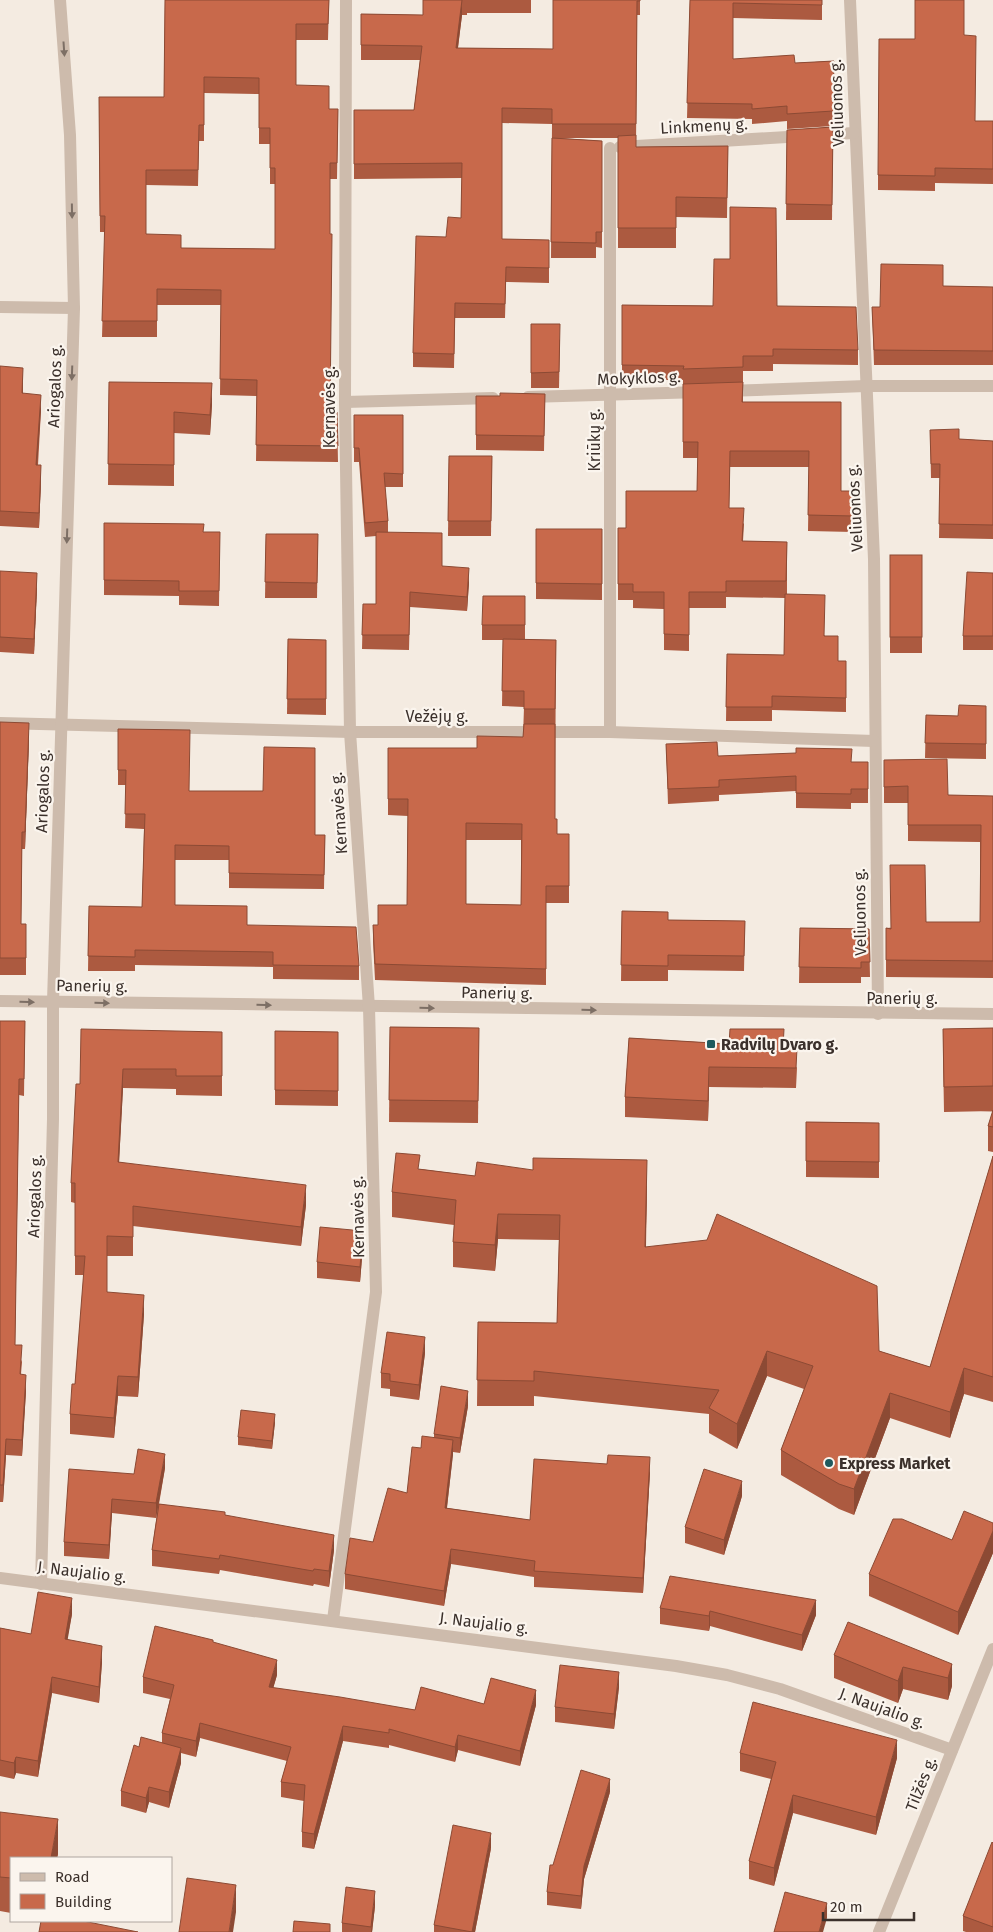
<svg xmlns="http://www.w3.org/2000/svg" width="993" height="1932" font-family="'Fira Sans',sans-serif">
<style>
.lines{fill:none;stroke-linecap:round;stroke-linejoin:round}
.minor{stroke:#cdbbac;stroke-width:12}
.wall{fill:#ac5a40;fill-rule:evenodd}
.shaded-wall{fill:#8c4a34}
.building{fill:#c8694b;stroke:#8c4a34;fill-rule:evenodd}
.oneway{fill:#7d6f65}
.poi-dot{fill:#1f5a5e;stroke:#fbf5ee;stroke-width:2}
.labels{text-anchor:middle;dominant-baseline:central;stroke-width:4.5;stroke-linejoin:round;paint-order:stroke}
.street-label{font-size:16px;fill:#3b302b;stroke:#fbf5ee}
.poi-label{font-size:16px;font-weight:bold;fill:#3b302b;stroke:#fbf5ee;text-anchor:start}
</style>
<rect width="100%" height="100%" fill="#f4ebe1"/>
<g class="lines">
<g class="minor">
<path d="M850,0L874,559L878,1014"/>
<path d="M620,147L854,133"/>
<path d="M0,307L74,308"/>
<path d="M726,391L866,386H993"/>
<path d="M528,397L701,392"/>
<path d="M345,402L493,398"/>
<path d="M0,723L350,732H610L874,741"/>
<path d="M610,732V148"/>
<path d="M0,1001L993,1014"/>
<path d="M0,1578L676,1666L727,1675L780,1689L952,1750"/>
<path d="M41,1584L53,1119V1002L74,308L70,135L60,0"/>
<path d="M333,1620L376,1292L369,1007L350,732L345,402L346,0"/>
<path d="M879,1932L993,1649"/>
</g>
</g>
<g class="wall">
<path d="M165,0H329L328,40H296V85L329,109H338L337,179H330V234L331,412H337L338,462L256,461L257,396L220,395L221,305H157V337H102L105,232H100L99,97H164ZM204,93L259,94V144H270V184H275V249L181,248L146,234V185L198,186L199,141H204Z"/>
<path d="M423,0H531V13H467V15H462L458,48L553,49V0H640V15H637L636,147L728,146L727,218L676,217V248H618V138H561L602,141V248L596,247V258H551L552,124L502,123V239L549,240V283L506,282L505,318H455L454,368L413,367V353L446,237L461,218L462,178L354,179V110H414L420,60H361V14L423,15Z"/>
<path d="M690,0H822V20L733,18V59L795,63L834,61L833,126L787,129V121L752,124V119L687,118Z"/>
<path d="M964,35L975,121H993V184L935,183V191L878,190V175Z"/>
<path d="M833,127L832,220H786L787,130Z"/>
<path d="M943,286L993,287V365H874L872,307H880Z"/>
<path d="M622,305L777,306L858,350V365L773,364V371H743V402H841V491H853V532L808,531L809,467H730L729,508L744,524L743,541L787,542V594L825,636L838,661H846V712L772,710V721H726L727,654L784,655L785,598L726,597V608H689V651L664,650V609L633,608V600H618V528H626L697,491L698,458H683V380H622Z"/>
<path d="M531,324L560,340L559,388H531Z"/>
<path d="M0,366L23,383V393L41,410L38,465L41,481L39,528L0,526Z"/>
<path d="M109,382L212,404L210,435L174,433V486L108,485Z"/>
<path d="M545,394L544,451L476,450V396H500Z"/>
<path d="M354,415H403V487H385L388,521V532L442,566L469,582L467,611L410,607L409,650L362,649L363,604H376V536L365,537L359,462H354Z"/>
<path d="M930,430L959,439L993,441V539L939,538L940,478H931Z"/>
<path d="M449,456H492L491,536H448Z"/>
<path d="M104,523L204,532H220L219,606L179,605V596L104,595Z"/>
<path d="M536,529H602V600L536,599Z"/>
<path d="M266,534H318L317,598H265Z"/>
<rect x="890" y="555" width="32" height="98"/>
<path d="M0,571L37,588L34,654L0,652Z"/>
<path d="M993,573V650H963V636Z"/>
<path d="M525,596V640H556L555,819L557,834H569V903H546V985L375,980L373,941V925H378L407,905L408,816L388,815V748H477L523,737L524,707L502,706L503,640H482V625ZM466,840H521V905L466,904Z"/>
<path d="M288,639L326,640V715L287,714Z"/>
<path d="M986,706V759L925,758L926,715L958,716Z"/>
<path d="M0,722L29,740L25,849H22L21,924H26V975H0Z"/>
<path d="M118,729L189,791L315,835H325L324,889L229,888V860H175V905L247,925L359,966V980L273,979V967L135,965V971H88L89,906L142,907L144,829L125,828L126,785H118Z"/>
<path d="M666,744L718,756L852,762H868V803H851V809L796,808V791L719,795V801L668,804Z"/>
<path d="M884,760L948,795L993,796V978L886,977V928L980,922V842L908,841V803H884Z"/>
<path d="M622,911L668,920L745,921L744,971L668,970V981H621Z"/>
<path d="M800,928L869,929L870,977H861V983H799Z"/>
<path d="M0,1021H25L24,1096L19,1095L15,1345L22,1362L21,1374L26,1391L22,1456L6,1455L3,1502H0Z"/>
<path d="M390,1027L479,1028L478,1123L389,1122Z"/>
<path d="M993,1028V1152L988,1151V1126L993,1111L944,1112L943,1055V1029Z"/>
<path d="M275,1031L338,1032V1106L275,1105Z"/>
<path d="M222,1032V1096L176,1095V1089L123,1088L119,1162L306,1205L301,1246L133,1226V1256H107V1292L144,1314L138,1397L118,1396L114,1438L70,1434V1414L75,1384L84,1275H75V1203L71,1202V1183L80,1084Z"/>
<path d="M629,1038L784,1047L797,1068L796,1088L709,1087L708,1121L625,1117V1097Z"/>
<path d="M806,1122L879,1123V1178L806,1177Z"/>
<path d="M993,1156V1402L964,1394L950,1438L890,1418L854,1515L839,1509L781,1475V1450L804,1389L767,1376L737,1449L709,1433V1414L534,1396V1406H477L478,1322L557,1323L559,1240L498,1239L495,1271L453,1267V1242L454,1225L392,1217V1192L420,1169L475,1176L647,1186L646,1247L879,1351L930,1367Z"/>
<path d="M363,1246L360,1282L317,1278V1262Z"/>
<path d="M425,1353L419,1400L390,1396V1389L381,1388V1373Z"/>
<path d="M468,1406L460,1453L453,1452L447,1508L530,1520L650,1472L643,1593L534,1587V1577L451,1564L444,1606L345,1589V1574L373,1542L407,1493L421,1448L434,1437V1434Z"/>
<path d="M275,1422L272,1449L238,1445V1437Z"/>
<path d="M165,1468L159,1504L225,1515L334,1550L329,1587L314,1584L313,1586L220,1570L219,1574L152,1566V1550L158,1507L156,1518L112,1513L109,1559L64,1556V1542L134,1474Z"/>
<path d="M742,1496L724,1555L685,1543V1527Z"/>
<path d="M993,1523V1553L958,1635L869,1596V1574Z"/>
<path d="M660,1608L816,1615L802,1651L710,1626L709,1631L660,1624Z"/>
<path d="M72,1614L67,1640L102,1662L99,1703L52,1693L38,1777L16,1773L14,1779L0,1776V1628L31,1634Z"/>
<path d="M213,1643L277,1675L273,1688L415,1710L484,1704L536,1705L520,1766L458,1750L455,1762L389,1745V1748L343,1741L314,1849L302,1847V1832L304,1801L281,1797V1782L287,1761L200,1738L196,1757L181,1753V1763L169,1808L149,1802L146,1813L121,1806V1791L139,1747L162,1743V1733L170,1699L143,1693V1677Z"/>
<path d="M834,1655L952,1664V1686L948,1700L903,1689L898,1703L834,1678Z"/>
<path d="M619,1687L614,1729L555,1722V1707Z"/>
<path d="M740,1753L897,1758L876,1835L793,1813L774,1886L749,1879V1861L771,1779L740,1771Z"/>
<path d="M610,1792L584,1879L581,1909L547,1905V1892L553,1865Z"/>
<path d="M0,1812L58,1854L57,1858H11V1913L0,1911Z"/>
<path d="M993,1843V1932H966L963,1931V1916Z"/>
<path d="M491,1848L475,1932H434V1925Z"/>
<path d="M375,1906L372,1932H342V1923Z"/>
</g>
<g class="shaded-wall">
<path d="M462,0V15L456,62V48Z"/>
<path d="M23,368V383L22,409V393Z"/>
<path d="M212,383V404L210,435V415Z"/>
<path d="M41,395V410L36,480V465Z"/>
<path d="M41,465V481L39,528V513Z"/>
<path d="M469,568V582L467,611V597Z"/>
<path d="M37,573V588L34,654V639Z"/>
<path d="M29,723V740L25,849V832Z"/>
<path d="M709,1067V1087L708,1121V1101Z"/>
<path d="M123,1069V1088L118,1182V1162Z"/>
<path d="M647,1160V1186L645,1272V1247Z"/>
<path d="M306,1185V1205L301,1246V1227Z"/>
<path d="M498,1214V1239L495,1271V1245Z"/>
<path d="M363,1231V1246L360,1282V1267Z"/>
<path d="M144,1295V1314L138,1397V1377Z"/>
<path d="M425,1337V1353L419,1400V1385Z"/>
<path d="M767,1351V1376L737,1449V1424Z"/>
<path d="M964,1368V1394L950,1438V1412Z"/>
<path d="M26,1375V1391L22,1456V1440Z"/>
<path d="M118,1376V1396L114,1438V1418Z"/>
<path d="M468,1391V1406L460,1453V1438Z"/>
<path d="M890,1393V1418L854,1515V1489Z"/>
<path d="M275,1414V1422L272,1449V1441Z"/>
<path d="M6,1439V1455L3,1502V1485Z"/>
<path d="M453,1440V1455L445,1523V1508Z"/>
<path d="M165,1454V1468L156,1518V1503Z"/>
<path d="M650,1457V1472L643,1593V1578Z"/>
<path d="M742,1481V1496L724,1555V1540Z"/>
<path d="M112,1499V1513L109,1559V1545Z"/>
<path d="M993,1531V1553L958,1635V1612Z"/>
<path d="M334,1535V1550L329,1587V1571Z"/>
<path d="M451,1549V1564L444,1606V1591Z"/>
<path d="M72,1598V1614L65,1655V1639Z"/>
<path d="M816,1600V1615L802,1651V1635Z"/>
<path d="M710,1611V1626L709,1631V1616Z"/>
<path d="M102,1646V1662L99,1703V1687Z"/>
<path d="M277,1660V1675L269,1703V1687Z"/>
<path d="M952,1664V1686L948,1700V1678Z"/>
<path d="M903,1667V1689L898,1703V1681Z"/>
<path d="M619,1672V1687L614,1729V1714Z"/>
<path d="M52,1677V1693L38,1777V1761Z"/>
<path d="M536,1690V1705L520,1766V1751Z"/>
<path d="M200,1723V1738L196,1757V1741Z"/>
<path d="M343,1726V1741L314,1849V1834Z"/>
<path d="M458,1735V1750L455,1762V1747Z"/>
<path d="M897,1740V1758L876,1835V1817Z"/>
<path d="M181,1748V1763L169,1808V1792Z"/>
<path d="M16,1757V1773L14,1779V1763Z"/>
<path d="M610,1779V1792L584,1879L581,1909V1896L584,1866Z"/>
<path d="M149,1787V1802L146,1813V1798Z"/>
<path d="M793,1795V1813L774,1886V1868Z"/>
<path d="M58,1819V1854L57,1858H51Z"/>
<path d="M491,1833V1848L475,1932H472Z"/>
<path d="M236,1885V1912L233,1932H229Z"/>
<path d="M375,1891V1906L372,1932H371Z"/>
<path d="M827,1903V1918L823,1932H819Z"/>
</g>
<g class="building">
<path d="M165,0H329L328,24H296V85L329,86V109H338L337,163H330V234H332L330,412H337L338,446L256,445L257,380L220,379L221,290L157,289V321H102L105,216H100L99,97H164ZM204,77L259,78V128H270V168H275V249L181,248V235L146,234V170H198L199,125H204Z"/>
<path d="M423,0H462L456,48L553,49V0H640V1H637L636,124H552V109L502,108V239L549,240V268L506,267L505,304L455,303L454,354L413,353L416,236L446,237L448,217L461,218L462,163L354,164V110H414L422,46L361,45V14L423,15Z"/>
<path d="M690,0H822V5L733,3V59L794,55L795,63L834,61L833,111L787,114V106L752,109V104L687,103Z"/>
<path d="M915,0H964V35L976,36L975,121H993V169L935,168V176L878,175L879,39H915Z"/>
<path d="M833,127L832,205L786,204L787,130Z"/>
<path d="M636,135V147L728,146L727,198L676,197V228H618V136Z"/>
<path d="M552,138L602,141V232H596V243L551,242Z"/>
<path d="M730,207L776,208L777,306L856,307L858,350L773,349V356H743V367L683,369L684,366L622,365V305L713,306L714,259H730Z"/>
<path d="M881,264L943,265V286L993,287V351L874,350L872,307H880Z"/>
<path d="M531,324H560L559,372L531,373Z"/>
<path d="M0,366L23,368L22,393L41,395L36,465H41L39,513L0,511Z"/>
<path d="M109,382L212,383L210,415L174,412V465L108,464Z"/>
<path d="M743,382L742,402H841V491H853V516L808,515L809,451H730L729,508H744L742,541L787,542L786,581H726V592H689V635L664,634V592H633V584H618V528H626V491H697L698,442H683V384Z"/>
<path d="M500,393L545,394L544,436L476,435V396H500Z"/>
<path d="M354,415H403V474L384,473L388,521L365,523L359,448H354Z"/>
<path d="M959,429V439L993,441V525L939,524L940,464H931L930,430Z"/>
<path d="M449,456H492L491,521H448Z"/>
<path d="M104,523L204,524L203,532H220L219,591H179V581L104,580Z"/>
<path d="M536,529H602V584L536,583Z"/>
<path d="M376,532L442,533V566L469,568L467,597L410,592L409,635H362L363,604H376Z"/>
<path d="M266,534H318L317,583L265,582Z"/>
<rect x="890" y="555" width="32" height="82"/>
<path d="M0,571L37,573L34,639L0,637Z"/>
<path d="M967,572L993,573V636H963Z"/>
<path d="M785,594L825,595L824,636H838V661H846V698L772,696V707H726L727,654L784,655Z"/>
<path d="M483,596H525V625H482Z"/>
<path d="M288,639L326,640V699H287Z"/>
<path d="M503,639L556,640L555,709H524V691H502Z"/>
<path d="M959,705L986,706V744L925,743L926,715L958,716Z"/>
<path d="M0,722L29,723L25,832H22L21,924H26V958H0Z"/>
<path d="M524,724H555V819H557V834H569V886H546V969L375,964L373,925H378V905H407L408,799H388V748H477V736L523,737ZM466,823L522,824L521,905L466,904Z"/>
<path d="M118,729L190,730L189,791H263L264,747L315,748V835H325L324,875L229,873V846L175,845V905L247,906V925L356,927L359,966L273,965V952L135,950V957L88,956L89,906L142,907L145,814H125L126,770H118Z"/>
<path d="M717,742L718,756L796,753V748L852,749L851,762H868V789H851V794L796,793V776L719,780V787L668,789L666,744Z"/>
<path d="M947,759L948,795L993,796V961L886,960V928L891,929L890,865H925L926,922H980L981,825H908V786L884,787V760Z"/>
<path d="M622,911L668,912V920L745,921L744,956L668,955V966L621,965Z"/>
<path d="M800,928L869,929L870,962H861V968L799,967Z"/>
<path d="M0,1021H25L24,1079H19L15,1345H22L20,1374L26,1375L22,1440L6,1439L3,1485H0Z"/>
<path d="M390,1027L479,1028L478,1101L389,1100Z"/>
<path d="M993,1028V1086L944,1087L943,1029Z"/>
<path d="M81,1029L222,1032V1076H176V1069H123L118,1162L306,1185L301,1227L133,1206V1237L107,1236V1292L144,1295L138,1377L118,1376L114,1418L70,1414L72,1384H75L85,1256H75V1183H71L76,1084H80Z"/>
<path d="M730,1029H784L783,1047L797,1048L796,1068L709,1067L708,1101L625,1097L629,1038L729,1044Z"/>
<path d="M275,1031L338,1032V1091L275,1090Z"/>
<path d="M993,1110V1127L988,1126Z"/>
<path d="M806,1122L879,1123V1162L806,1161Z"/>
<path d="M396,1153L420,1155L418,1169L475,1176L477,1162L533,1170V1158L647,1160L645,1247L707,1240L717,1214L877,1286L879,1351L930,1367L993,1156V1377L964,1368L950,1412L890,1393L854,1489L839,1484L781,1450L813,1366L767,1351L737,1424L709,1408L719,1390L534,1371V1381L477,1380L478,1322L557,1323L560,1215L498,1214L495,1245L453,1242L456,1200L392,1192Z"/>
<path d="M320,1227L363,1231L360,1267L317,1262Z"/>
<path d="M387,1332L425,1337L419,1385L390,1381V1374L381,1373Z"/>
<path d="M441,1386L468,1391L460,1438L434,1434Z"/>
<path d="M241,1410L275,1414L272,1441L238,1437Z"/>
<path d="M422,1436L453,1440L445,1508L530,1520L534,1459L607,1464L608,1455L650,1457L643,1578L534,1571L535,1561L451,1549L444,1591L345,1574L350,1538L373,1542L388,1488L407,1493L412,1447L421,1448Z"/>
<path d="M138,1449L165,1454L156,1503L112,1499L109,1545L64,1542L69,1469L134,1474Z"/>
<path d="M704,1469L742,1481L724,1540L685,1527Z"/>
<path d="M159,1504L225,1512V1515L334,1535L329,1571L314,1569L313,1571L220,1555L219,1559L152,1550Z"/>
<path d="M964,1511L993,1523V1531L958,1612L869,1574L893,1519H902L952,1540Z"/>
<path d="M670,1576L816,1600L802,1635L710,1611L709,1616L660,1608Z"/>
<path d="M38,1592L72,1598L65,1639L102,1646L99,1687L52,1677L38,1761L16,1757L14,1763L0,1760V1628L31,1634Z"/>
<path d="M848,1622L952,1664L948,1678L903,1667L898,1681L834,1655Z"/>
<path d="M155,1626L213,1640V1642L277,1660L269,1687L340,1697L415,1710L421,1687L484,1704L491,1678L536,1690L520,1751L458,1735L455,1747L389,1729V1733L343,1726L314,1834L302,1832L305,1785L281,1782L291,1747L200,1723L196,1741L162,1733L174,1685L143,1677Z"/>
<path d="M560,1665L619,1672L614,1714L555,1707Z"/>
<path d="M753,1702L897,1740L876,1817L793,1795L774,1868L749,1861L776,1762L740,1753Z"/>
<path d="M141,1737L181,1748L169,1792L149,1787L146,1798L121,1791L134,1745L139,1747Z"/>
<path d="M581,1770L610,1779L584,1866L581,1896L547,1892L550,1865H553Z"/>
<path d="M0,1812L58,1819L51,1858H11V1878L0,1877Z"/>
<path d="M453,1825L491,1833L472,1932L434,1925Z"/>
<path d="M992,1842L993,1843V1927L963,1916Z"/>
<path d="M187,1878L236,1885L229,1932H179Z"/>
<path d="M346,1887L375,1891L371,1927L342,1923Z"/>
<path d="M785,1892L827,1903L819,1932H774Z"/>
<path d="M41,1921H83L138,1932H39Z"/>
<path d="M294,1921L330,1924V1932H293Z"/>
</g>
<defs><path id="oneway-solid" d="M-6-.8H1V-3.2L6.5 0L1 3.2V.8H-6Z" transform="scale(1.25)"/></defs>
<g class="oneway">
<use href="#oneway-solid" transform="translate(64 49) rotate(86)"/>
<use href="#oneway-solid" transform="translate(72 211) rotate(89)"/>
<use href="#oneway-solid" transform="translate(72 373) rotate(92)"/>
<use href="#oneway-solid" transform="translate(67 536) rotate(92)"/>
<use href="#oneway-solid" transform="translate(27 1002) rotate(1)"/>
<use href="#oneway-solid" transform="translate(102 1003) rotate(1)"/>
<use href="#oneway-solid" transform="translate(264 1005) rotate(1)"/>
<use href="#oneway-solid" transform="translate(427 1008) rotate(1)"/>
<use href="#oneway-solid" transform="translate(589 1010) rotate(1)"/>
</g>
<g class="poi-dot">
<rect x="706" y="1039" width="10" height="10" rx="2.5"/>
<circle cx="829" cy="1463" r="5"/>
</g>
<g class="labels">
<g class="street-label">
<text transform="translate(837 103) rotate(-92)">Veliuonos g.</text>
<text transform="translate(704 126) rotate(-3)">Linkmenų g.</text>
<text transform="translate(639 378) rotate(-2)">Mokyklos g.</text>
<text transform="translate(55 386) rotate(-88)">Ariogalos g.</text>
<text transform="translate(329 407) rotate(-90)">Kernavės g.</text>
<text transform="translate(594 440) rotate(-90)">Kriūkų g.</text>
<text transform="translate(855 508) rotate(-93)">Veliuonos g.</text>
<text x="437" y="716">Vežėjų g.</text>
<text transform="translate(43 791) rotate(-88)">Ariogalos g.</text>
<text transform="translate(339 813) rotate(-94)">Kernavės g.</text>
<text transform="translate(860 912) rotate(-91)">Veliuonos g.</text>
<text transform="translate(92 986) rotate(1)">Panerių g.</text>
<text transform="translate(497 993) rotate(1)">Panerių g.</text>
<text x="902" y="998">Panerių g.</text>
<text transform="translate(35 1196) rotate(-88)">Ariogalos g.</text>
<text transform="translate(358 1217) rotate(-91)">Kernavės g.</text>
<text transform="translate(82 1572) rotate(7)">J. Naujalio g.</text>
<text transform="translate(484 1623) rotate(7)">J. Naujalio g.</text>
<text transform="translate(882 1708) rotate(20)">J. Naujalio g.</text>
<text transform="translate(921 1784) rotate(-68)">Tilžės g.</text>
</g>
<g class="poi-label">
<text x="721" y="1044">Radvilų Dvaro g.</text>
<text x="839" y="1463">Express Market</text>
</g>
</g>
<rect x="10" y="1857" width="162" height="65" fill="#fbf5ee" stroke="#aea6a0"/>
<rect x="20" y="1873" width="25" height="8" fill="#cdbbac" stroke="#aea6a0"/>
<text x="55" y="1882" font-size="15" fill="#3b302b">Road</text>
<rect x="20" y="1894" width="25" height="15" fill="#c8694b" stroke="#aea6a0"/>
<text x="55" y="1907" font-size="15" fill="#3b302b">Building</text>
<path d="M823 1912v8h91v-8" fill="none" stroke="#3b302b" stroke-width="2.5"/>
<text x="830" y="1912" font-size="15" fill="#3b302b" stroke="#fbf5ee" stroke-width="4" paint-order="stroke">20 m</text>
</svg>
